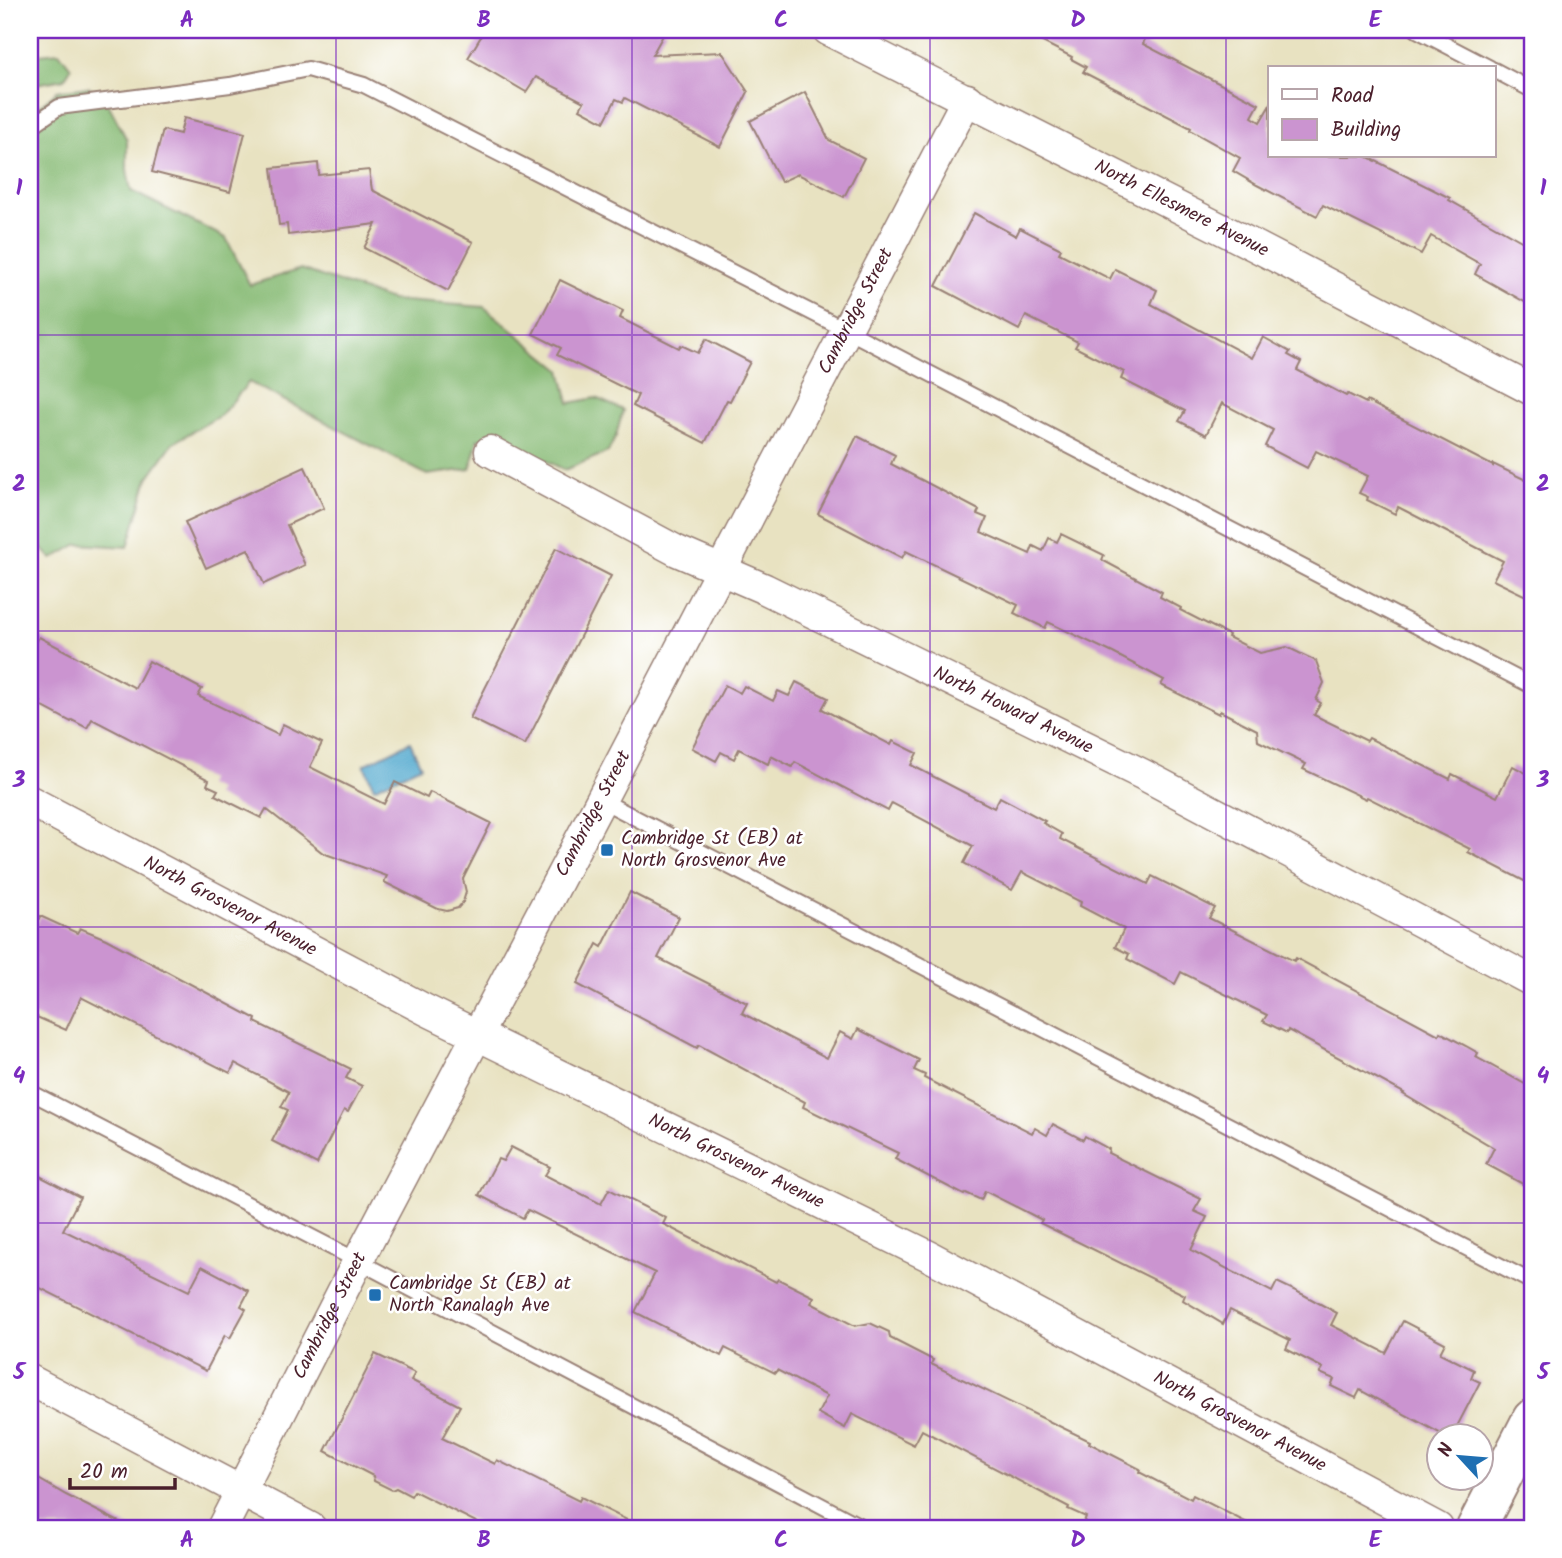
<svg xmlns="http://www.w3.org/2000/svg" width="1562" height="1558" font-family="Kalam,sans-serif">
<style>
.forest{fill:#88bb76;stroke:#696d50;stroke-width:2}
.water{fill:#50a7cd;stroke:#4d637c;stroke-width:2}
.building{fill:#cb94d0}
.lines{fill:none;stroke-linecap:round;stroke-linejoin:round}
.lane-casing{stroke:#998076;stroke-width:18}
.street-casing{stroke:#998076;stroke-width:33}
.secondary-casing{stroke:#998076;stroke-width:42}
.lane{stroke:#fff;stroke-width:14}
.street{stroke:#fff;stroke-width:30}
.secondary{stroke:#fff;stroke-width:38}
.grid{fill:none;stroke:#7b2cbf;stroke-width:2;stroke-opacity:0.55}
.poi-dot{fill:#1f6fb2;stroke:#fff;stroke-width:2.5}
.labels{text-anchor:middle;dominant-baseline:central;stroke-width:5;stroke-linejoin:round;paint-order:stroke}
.street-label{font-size:19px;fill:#4a1f2b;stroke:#fff}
.poi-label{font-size:19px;fill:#4a1f2b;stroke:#fff;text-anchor:start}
.neatline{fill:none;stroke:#7b2cbf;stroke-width:2.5}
.grid-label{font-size:23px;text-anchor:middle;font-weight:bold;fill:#7b2cbf}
</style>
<rect width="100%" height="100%" fill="#fff"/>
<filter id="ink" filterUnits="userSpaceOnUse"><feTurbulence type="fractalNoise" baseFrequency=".0143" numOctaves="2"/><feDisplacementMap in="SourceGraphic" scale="14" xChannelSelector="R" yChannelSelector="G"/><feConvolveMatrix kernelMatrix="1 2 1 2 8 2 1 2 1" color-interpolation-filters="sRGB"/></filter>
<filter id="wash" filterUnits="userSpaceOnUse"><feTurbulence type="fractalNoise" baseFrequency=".00686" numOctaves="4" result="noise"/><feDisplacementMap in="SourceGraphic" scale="28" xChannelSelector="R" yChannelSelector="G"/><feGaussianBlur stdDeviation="1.57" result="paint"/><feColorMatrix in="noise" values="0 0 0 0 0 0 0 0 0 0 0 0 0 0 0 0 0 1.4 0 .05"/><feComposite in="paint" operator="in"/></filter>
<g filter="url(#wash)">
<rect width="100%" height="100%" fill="#e8e2c1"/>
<g class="forest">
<path d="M59,52L71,68L64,79L30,85V55Z"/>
<path d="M88,87L103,94L127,140V170L131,191L226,238L250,285L301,269L391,300L484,307L561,370L569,403L596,398L623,410L616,436L608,452L565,470L505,441L478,439L470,469L427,475L249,382L221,415L173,443L148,478L128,547L78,544L52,559L30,536V114L57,91Z"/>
</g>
<path class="water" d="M410,742L421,766L374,788L364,765Z"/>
<g id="blocks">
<g class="building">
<path d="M485,30H666L652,55L722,52L748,92L720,147L625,98L623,102L616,99L604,122L580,109L584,102L536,77L526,92L468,58Z"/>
<path d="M1019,30H1127L1145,39L1143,44L1259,104L1252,117L1260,122L1270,105V156H1366L1450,198L1449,200L1532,247V306L1475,274L1480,264L1431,236L1421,254L1323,205L1317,216L1257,185L1233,171L1240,158L1190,130L1191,128L1083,72L1086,67L1071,59L1072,57Z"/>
<path d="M805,92L829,140L864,158L844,197L798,174L781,182L750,121Z"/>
<path d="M184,118L245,133L230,192L152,172L163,130L180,134Z"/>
<path d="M318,163L319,175L369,170L372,190L473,242L448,291L364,248L376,224L288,235L287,224L279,225L272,168Z"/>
<path d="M974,213L1016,236L1020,228L1061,249L1059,253L1110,279L1115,269L1157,290L1151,304L1252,358L1263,337L1290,352L1288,355L1301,362L1297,370L1346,396L1348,394L1366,403L1367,401L1493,466V464L1532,483V599L1493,580L1503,561L1398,507L1395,514L1367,500L1368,497L1359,493L1368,476L1316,451L1307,468L1265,446L1273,430L1222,403L1206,435L1179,421L1185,411L1121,379L1124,372L1075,347L1078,342L1026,316L1019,330L936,286Z"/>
<path d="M560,280L623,311L620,318L679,348L681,345L698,353L706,339L750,362L730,401L727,400L705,443L633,406L638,395L557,355L561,348L533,334Z"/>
<path d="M857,436L895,455L891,464L979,510L977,514L987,518L981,532L1030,554L1033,546L1043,551L1049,538L1057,542L1061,534L1104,555L1102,560L1162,592L1160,597L1181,608L1180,610L1229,635L1228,637L1260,653L1287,647L1316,661L1324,683L1316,700L1321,703L1314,715L1367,741L1369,738L1450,779L1452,774L1497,797L1513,766L1532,776V885L1468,852L1470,849L1367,797L1366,799L1303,769L1306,764L1258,741L1257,730L1220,711L1219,714L1161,685L1164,680L1113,653L1048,622L1045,628L1014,613L1018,605L906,551L902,558L818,514Z"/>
<path d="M305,467L324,508L287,525L305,565L264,584L248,549L206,568L185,522Z"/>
<path d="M556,548L611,576L525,745L470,718Z"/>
<path d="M39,637L135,688L149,661L202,689L198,696L278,735L283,724L322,743L310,767L384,804L395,782L427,798L430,792L491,823L463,879L466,892L463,902L458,908L447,911L438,909L384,882L387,876L323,853L266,809L261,818L215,795L218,790L207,785L209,780L92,719L87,728L72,720L71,722L39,705L41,702L30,696V654Z"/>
<path d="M796,682L828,698L822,709L891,745L893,741L917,753L911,765L994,808L1000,797L1045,821L1043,823L1062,834L1060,839L1148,884L1152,876L1215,908L1209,918L1294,961L1296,958L1439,1035L1440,1032L1466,1046L1478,1053L1476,1057L1532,1088V1189L1486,1164L1494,1148L1403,1094L1404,1093L1288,1030L1287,1033L1263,1021L1267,1015L1181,972L1175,984L1127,959L1129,954L1115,947L1124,929L1080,906L1081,902L1022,872L1012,890L964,863L973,846L892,803L888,811L795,762L792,767L771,756L768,764L739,749L734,759L721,752L716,761L692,748L725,685L740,693L744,686L773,701L778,691L789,696Z"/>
<path d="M630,892L679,917L658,958L747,1003L742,1013L827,1058L840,1032L853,1039L858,1029L919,1060L914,1070L925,1075L924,1078L1032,1133L1035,1128L1047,1135L1053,1124L1083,1140L1085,1136L1109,1149L1108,1153L1201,1199L1194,1211L1207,1217L1191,1250L1272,1292L1277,1282L1304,1295L1337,1313L1331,1325L1386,1353L1403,1321L1445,1343L1440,1353L1474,1370L1471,1378L1480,1382L1452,1436H1445L1360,1390L1356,1398L1331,1386L1334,1379L1320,1373L1323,1368L1286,1349L1290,1340L1230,1310L1223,1324L1183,1300L1185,1295L1040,1223L1042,1220L985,1191L981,1200L966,1193L964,1195L895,1159L898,1153L803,1107L805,1102L699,1045L697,1048L577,984L597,944L602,947Z"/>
<path d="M40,916L77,933L80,928L106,939L256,1019L255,1022L351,1069L346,1078L362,1086L348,1112L344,1110L317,1164L272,1141L288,1110L281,1107L289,1092L235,1063L230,1073L81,997L66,1030L30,1014V940Z"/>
<path d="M511,1147L550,1167L545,1175L601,1204L609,1189L666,1218L663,1224L776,1282L778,1279L814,1297L811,1303L855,1326L870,1323L889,1332L890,1338L933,1360L931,1364L1090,1441L1089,1443L1140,1469L1139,1472L1191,1499L1193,1495L1257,1528H1081L1086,1517L1068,1509L1069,1507L922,1430L914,1445L852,1414L845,1428L818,1413L827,1396L777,1370L775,1373L725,1348L721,1356L635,1312L655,1273L528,1210L523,1218L479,1195L498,1159L503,1161Z"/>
<path d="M30,1171L80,1197L63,1230L189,1291L202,1266L249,1291L241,1306L246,1309L230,1338L225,1335L206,1371L30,1283Z"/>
<path d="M375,1354L415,1373L411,1380L460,1406L442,1438L495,1464L497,1460L579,1501L581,1497L643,1528H488L414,1491L411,1496L396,1488L392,1490L374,1481L373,1476L325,1451Z"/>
<path d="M30,1474L66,1495L131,1528H30Z"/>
</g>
</g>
</g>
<g filter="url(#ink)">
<use href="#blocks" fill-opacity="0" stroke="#998076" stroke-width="2"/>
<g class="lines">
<g class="lane-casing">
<g id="lane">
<path d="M1417,30L1490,68"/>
<path d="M1494,70L1532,90"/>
<path d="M30,127L59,107L230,85L308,69L364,85L846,330L1532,686"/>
<path d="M601,800L1532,1282"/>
<path d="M30,1092L358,1261L864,1528"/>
</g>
</g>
<g class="street-casing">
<g id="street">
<path id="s1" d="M828,30L1257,247L1532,390"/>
<path id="s2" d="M490,451L677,551L765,589L1142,774L1532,981"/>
<path id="s3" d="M30,801L426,1010L929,1256L1438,1528"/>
<path d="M30,1380L311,1528"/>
<path id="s4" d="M222,1528L358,1261L601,800L967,99"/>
</g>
</g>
<g class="secondary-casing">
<path id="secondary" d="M1476,1528L1532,1419"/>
</g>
<use href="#lane" class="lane"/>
<use href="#street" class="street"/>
<use href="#secondary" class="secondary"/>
</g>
</g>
<path class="grid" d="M336,30V1528M632,30V1528M930,30V1528M1226,30V1528M30,335H1532M30,631H1532M30,927H1532M30,1223H1532"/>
<g class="poi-dot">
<rect x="600" y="843" width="14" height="14" rx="3.5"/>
<rect x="368" y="1288" width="14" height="14" rx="3.5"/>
</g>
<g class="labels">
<g class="street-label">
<text stroke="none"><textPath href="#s1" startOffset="396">North Ellesmere Avenue</textPath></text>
<text stroke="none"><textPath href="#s4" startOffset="1372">Cambridge Street</textPath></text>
<text stroke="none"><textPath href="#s2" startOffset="584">North Howard Avenue</textPath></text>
<text stroke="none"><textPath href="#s4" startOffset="805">Cambridge Street</textPath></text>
<text stroke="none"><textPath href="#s3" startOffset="226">North Grosvenor Avenue</textPath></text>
<text stroke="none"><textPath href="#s3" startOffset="793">North Grosvenor Avenue</textPath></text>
<text stroke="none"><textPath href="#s4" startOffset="238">Cambridge Street</textPath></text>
<text stroke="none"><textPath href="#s3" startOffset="1360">North Grosvenor Avenue</textPath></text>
</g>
<g class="poi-label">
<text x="621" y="839">Cambridge St (EB) at<tspan x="621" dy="22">North Grosvenor Ave</tspan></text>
<text x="389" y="1284">Cambridge St (EB) at<tspan x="389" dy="22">North Ranalagh Ave</tspan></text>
</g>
</g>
<rect width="1562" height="1558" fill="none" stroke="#fff" stroke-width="77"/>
<rect x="1268" y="66" width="228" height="91" fill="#ffffff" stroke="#b7a5aa" stroke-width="2"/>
<rect x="1282" y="89" width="35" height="10" fill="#ffffff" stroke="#b7a5aa" stroke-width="2"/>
<text x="1331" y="102" font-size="21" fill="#4a1f2b">Road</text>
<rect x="1282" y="119" width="35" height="21" fill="#cb94d0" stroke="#b7a5aa" stroke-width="2"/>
<text x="1331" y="136" font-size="21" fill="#4a1f2b">Building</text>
<g transform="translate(1460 1457) rotate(296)"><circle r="33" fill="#ffffff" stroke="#b7a5aa" stroke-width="2"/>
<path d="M0-5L12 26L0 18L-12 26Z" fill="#1f6fb2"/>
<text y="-10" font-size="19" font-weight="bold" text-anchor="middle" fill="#4a1f2b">N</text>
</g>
<path d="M70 1478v10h105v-10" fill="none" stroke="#4a1f2b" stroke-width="3.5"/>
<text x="80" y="1478" font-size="21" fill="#4a1f2b" stroke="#ffffff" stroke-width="5" paint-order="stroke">20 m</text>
<rect x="38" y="38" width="1486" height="1482" class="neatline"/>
<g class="grid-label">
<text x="187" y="27">A</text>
<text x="484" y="27">B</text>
<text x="781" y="27">C</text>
<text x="1078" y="27">D</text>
<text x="1375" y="27">E</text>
<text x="19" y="195">1</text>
<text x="1543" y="195">1</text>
<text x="19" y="491">2</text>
<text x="1543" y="491">2</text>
<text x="19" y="787">3</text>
<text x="1543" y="787">3</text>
<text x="19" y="1083">4</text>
<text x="1543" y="1083">4</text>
<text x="19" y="1379">5</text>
<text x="1543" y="1379">5</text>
<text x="187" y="1547">A</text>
<text x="484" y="1547">B</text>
<text x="781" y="1547">C</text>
<text x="1078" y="1547">D</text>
<text x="1375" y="1547">E</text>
</g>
</svg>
